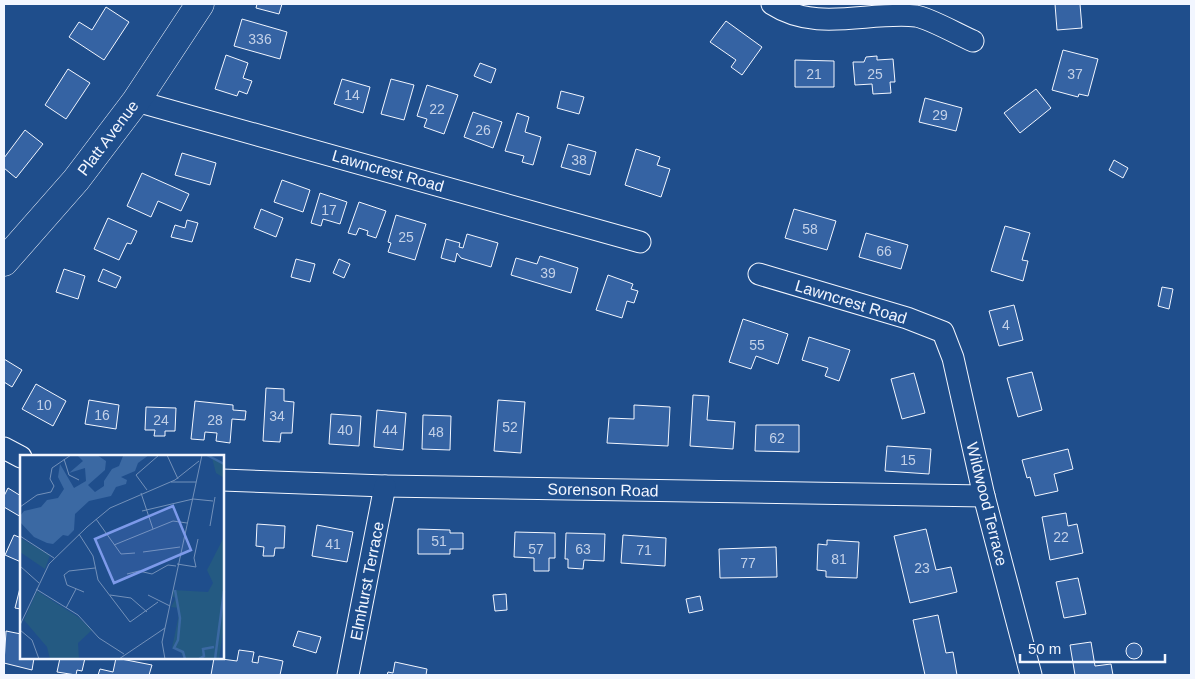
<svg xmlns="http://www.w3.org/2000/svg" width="1195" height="679" font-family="Arial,sans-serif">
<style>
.building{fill:#3563a3;stroke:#f2f6ff}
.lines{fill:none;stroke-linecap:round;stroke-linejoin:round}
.minor-casing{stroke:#f2f6ff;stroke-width:23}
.major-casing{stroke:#f2f6ff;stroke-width:29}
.minor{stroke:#1f4e8c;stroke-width:21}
.major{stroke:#1f4e8c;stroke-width:28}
.labels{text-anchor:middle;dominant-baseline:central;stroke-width:4;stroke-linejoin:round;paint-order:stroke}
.number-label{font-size:14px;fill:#c3d1e8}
.street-label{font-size:16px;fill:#f2f6ff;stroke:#1f4e8c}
.inset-river{fill:none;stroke:#3b69a3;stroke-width:2.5}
.inset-road{fill:none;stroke:#7391ba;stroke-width:1}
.view{fill:#7d9aea;fill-opacity:0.15;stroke:#7d9aea;stroke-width:2.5}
.inset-edge{fill:none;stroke:#f2f6ff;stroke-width:2.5}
</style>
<rect width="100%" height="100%" fill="#1f4e8c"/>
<g class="building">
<path d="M257,4H282L279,14L256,8Z"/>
<path d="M1055,4H1080L1082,28L1057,30Z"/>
<path d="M106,7L129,22L104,60L69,37L79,22L92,30Z"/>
<path d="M242,19L287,32L280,59L234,46Z"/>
<path d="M726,21L762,47L742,75L731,67L736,60L710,42Z"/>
<path d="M1063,50L1098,59L1088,96L1079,94L1078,97L1052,90Z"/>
<path d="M226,55L248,63L243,78L252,81L247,94L239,91L237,96L215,89Z"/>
<path d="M877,56V60L893,59L895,82H890L891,93L873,94L872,84L855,85L853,62H864L866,57Z"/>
<path d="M795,60L834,61V87H795Z"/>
<path d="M480,63L496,69L491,83L474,76Z"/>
<path d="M68,69L90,83L66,119L45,105Z"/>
<path d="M342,79L370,87L363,113L334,104Z"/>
<path d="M391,79L414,85L404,120L381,114Z"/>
<path d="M427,85L458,95L444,134L424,127L427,119L417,116Z"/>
<path d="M1036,89L1051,108L1020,133L1004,113Z"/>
<path d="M561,91L584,97L579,114L557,108Z"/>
<path d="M925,98L962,108L956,131L919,122Z"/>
<path d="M473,112L502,122L493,148L464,137Z"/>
<path d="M517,113L529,117L525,132L541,137L533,165L522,162L524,156L505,151Z"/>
<path d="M25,130L43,144L16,178L4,168V158Z"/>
<path d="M568,144L596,152L590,175L561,167Z"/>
<path d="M636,149L660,157L657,165L670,169L661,197L625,185Z"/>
<path d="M182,153L216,163L210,185L175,175Z"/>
<path d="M1114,160L1128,168L1123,178L1109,170Z"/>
<path d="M142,173L189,194L181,211L158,201L151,217L127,206Z"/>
<path d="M282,180L310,190L303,212L274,202Z"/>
<path d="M320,193L347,202L340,224L323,219L321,226L311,223Z"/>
<path d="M359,202L386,211L376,238L367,235L368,231L359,228L356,235L348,233Z"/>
<path d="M261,209L283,218L276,237L254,228Z"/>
<path d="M794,209L836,221L827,250L785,238Z"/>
<path d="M396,215L426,224L415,260L388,252L391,243L388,242Z"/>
<path d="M108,218L137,231L131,244L127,243L119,260L94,249Z"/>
<path d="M187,220L198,223L192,242L171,237L175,225L185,228Z"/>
<path d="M1005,226L1030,233L1022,260L1028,261L1023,281L991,271Z"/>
<path d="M866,233L908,245L901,269L859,257Z"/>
<path d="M467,234L498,243L491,267L461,258L457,253L455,262L441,258L446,239L460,243L459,247L463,248Z"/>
<path d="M540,256L578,268L571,293L511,275L516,258L537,264Z"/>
<path d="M296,259L315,264L310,282L291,277Z"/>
<path d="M339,259L350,264L344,278L333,273Z"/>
<path d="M64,269L85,276L78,299L56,292Z"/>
<path d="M103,269L121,277L116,288L98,281Z"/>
<path d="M608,275L633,284L631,289L638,291L634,303L627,301L622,318L596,310Z"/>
<path d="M1162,287L1173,289L1169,309L1158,306Z"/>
<path d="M1014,305L1023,340L999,346L989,311Z"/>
<path d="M743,319L788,334L778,364L756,356L751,369L729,362Z"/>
<path d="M809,337L850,350L839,381L825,376L828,368L802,360Z"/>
<path d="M4,359L22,370L12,387L4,382Z"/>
<path d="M1032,372L1042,410L1018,417L1007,378Z"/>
<path d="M914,373L925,413L902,419L891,379Z"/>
<path d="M36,384L66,401L53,426L22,409Z"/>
<path d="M266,388L284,389V401L294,402L292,433H281L280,442L263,441Z"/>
<path d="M693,395L709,396L707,420L735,422L733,449L690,446Z"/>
<path d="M89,400L119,405L116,429L85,424Z"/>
<path d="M498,400L525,402L521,453L494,451Z"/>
<path d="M195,401L233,405V410L246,411L245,420L232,419L230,443L216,441L217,433L205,432L204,440L191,439Z"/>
<path d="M634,405L670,407L668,446L607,443L609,418L634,419Z"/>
<path d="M146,407L176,408L175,431H165V436H154L155,430H145Z"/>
<path d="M377,410L406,413L403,450L374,447Z"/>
<path d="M331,414L361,416L359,446L329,444Z"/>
<path d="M423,415L451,416L450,450L422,449Z"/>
<path d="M756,425H799V452L755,451Z"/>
<path d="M887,446L931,449L929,474L885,471Z"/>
<path d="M1068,449L1073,469L1054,474L1058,491L1035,496L1030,477L1027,478L1022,460Z"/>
<path d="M8,488L21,496V517L4,507V496Z"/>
<path d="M1066,513L1068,526L1077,524L1083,553L1050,560L1042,517Z"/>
<path d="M257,524L285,526L284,548H275L274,556H263L264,547L256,546Z"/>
<path d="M317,525L353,532L347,562L312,556Z"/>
<path d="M418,529L450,530V533H463V549H450V554H418Z"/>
<path d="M926,529L936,570L951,567L957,592L910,603L894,536Z"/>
<path d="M515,532L555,533V558H549V571H534V558L514,557Z"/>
<path d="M566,533L605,534L604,561L584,560L583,569L568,568V559H565Z"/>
<path d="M14,535L21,538V562L5,555Z"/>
<path d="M623,535L666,538L665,566L621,563Z"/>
<path d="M827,540L859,542L857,578L826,577V571L817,570L818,544L827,545Z"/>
<path d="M776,547L777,577L720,578L719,549Z"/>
<path d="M1078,578L1086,614L1064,618L1056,582Z"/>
<path d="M20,588H21V609L15,608Z"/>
<path d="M506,594L507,610L495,611L493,595Z"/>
<path d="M700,596L703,610L689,613L686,599Z"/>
<path d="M938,615L946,653L953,652L957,675H925L913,620Z"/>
<path d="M6,631L21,634V658H34L32,670L4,663Z"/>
<path d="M298,631L321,637L316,653L293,646Z"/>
<path d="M1091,642L1095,666L1111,664L1113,675H1075L1070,645Z"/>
<circle cx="1134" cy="651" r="8"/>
<path d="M239,650L254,652L252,662L258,663L259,656L283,661L280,675H211L214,658L237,661Z"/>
<path d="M60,658H85L82,671L77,670L76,675L57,672Z"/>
<path d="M116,658L152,665L149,675H98L100,669L113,672Z"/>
<path d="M395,662L427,669L426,675H387L388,672L393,673Z"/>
</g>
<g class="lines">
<g class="minor-casing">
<g id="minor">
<path d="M772,4C817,33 867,11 916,16C929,18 959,35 973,41"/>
<path d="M136,101L640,242"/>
<path d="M759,274L907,318L943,332L953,358L984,496L1031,675"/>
<path d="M4,448L21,457"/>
<path d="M222,480L385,486L984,496"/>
<path d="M348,675L385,486"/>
</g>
</g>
<g class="major-casing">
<path id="major" d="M4,262L76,180L136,101L200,4"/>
</g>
<use href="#minor" class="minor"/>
<use href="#major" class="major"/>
</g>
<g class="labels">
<g class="number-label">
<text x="260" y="39">336</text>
<text x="814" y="74">21</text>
<text x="875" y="74">25</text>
<text x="1075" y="74">37</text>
<text x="352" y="95">14</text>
<text x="437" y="109">22</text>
<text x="940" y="115">29</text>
<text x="483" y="130">26</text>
<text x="579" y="160">38</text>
<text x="329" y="210">17</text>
<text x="810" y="229">58</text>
<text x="406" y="237">25</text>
<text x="884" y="251">66</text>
<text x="548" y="273">39</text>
<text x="1006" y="325">4</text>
<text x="757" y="345">55</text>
<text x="44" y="405">10</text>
<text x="102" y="415">16</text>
<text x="277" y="416">34</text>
<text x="161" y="420">24</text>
<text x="215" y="420">28</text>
<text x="510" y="427">52</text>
<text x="345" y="430">40</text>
<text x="390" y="430">44</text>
<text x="436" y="432">48</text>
<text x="777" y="438">62</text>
<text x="908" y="460">15</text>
<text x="1061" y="537">22</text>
<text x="439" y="541">51</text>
<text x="333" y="544">41</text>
<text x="536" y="549">57</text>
<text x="583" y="549">63</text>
<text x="644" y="550">71</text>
<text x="839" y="559">81</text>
<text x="748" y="563">77</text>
<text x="922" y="568">23</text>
</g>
<g class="street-label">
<text transform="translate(108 138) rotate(-53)">Platt Avenue</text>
<text transform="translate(388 171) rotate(16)">Lawncrest Road</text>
<text transform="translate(851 302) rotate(17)">Lawncrest Road</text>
<text transform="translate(603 490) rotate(1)">Sorenson Road</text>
<text transform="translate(987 504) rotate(76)">Wildwood Terrace</text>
<text transform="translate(367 581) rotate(-79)">Elmhurst Terrace</text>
</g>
</g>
<g transform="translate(20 455)">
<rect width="204" height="204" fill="#1f4e8c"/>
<path d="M192,3L204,8V23L196,18ZM204,82V171L199,204H164L160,196L152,193L159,159V153L151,152L156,143L153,142V135L188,137L193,128L187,115ZM0,83L30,100L25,114L0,97ZM17,136L58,162L72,175L58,188L59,204H30L27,192L4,165Z" fill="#245a82"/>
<path d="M57,0H77L86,6L85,15L68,30L75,37L84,31V26L92,14L99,11L103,1L129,0L118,8L115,16L101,22L107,25L106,29L96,32L91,41L69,46L55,59L54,75L48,81L43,80L33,89L27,88L14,82L0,67V61L4,56L21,52L27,45L38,43L44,34L38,22L40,9L54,33L66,26L65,13L49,18L63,6Z" fill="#3b69a3"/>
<path class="inset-river" d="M187,0L204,9M155,135L160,163L158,185L154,193L163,197L165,204M179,204L184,201L183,194L194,192M195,204L204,136"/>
<path class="inset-road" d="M147,0L158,24M44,4L49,20L59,25M151,27H176M127,35L116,20L139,0M121,38L133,74M0,52L17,40L31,37L34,31L30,24L32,13L51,0M122,56L173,44L193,46M76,64L101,99L115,98M190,71L195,42M59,79L73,101L78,125L110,167L138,147M0,81L34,103M94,90L153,66L167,68M123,97L160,92M157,109L176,112L174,103L178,84M0,111L19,128M107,119L119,116L132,119L148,110L156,111M16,134L58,160L79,183L104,199M64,137L47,130L44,120L49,116L75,113M90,140L111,143L127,157M128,140L150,151M46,153L56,134M0,170L29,109L67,72L90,53L155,25L179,6M0,175L12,185L19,204M99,204L145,173M145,204L142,187L182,0"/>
<path class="view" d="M153,51L171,95L94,128L75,84Z"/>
<rect width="204" height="204" class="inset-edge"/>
</g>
<rect width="1195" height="679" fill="none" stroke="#f2f6ff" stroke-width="10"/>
<path d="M1020 654v8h145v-8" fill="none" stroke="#f2f6ff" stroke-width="2.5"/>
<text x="1028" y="654" font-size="15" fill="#f2f6ff" stroke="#1f4e8c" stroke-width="4" paint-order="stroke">50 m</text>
</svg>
